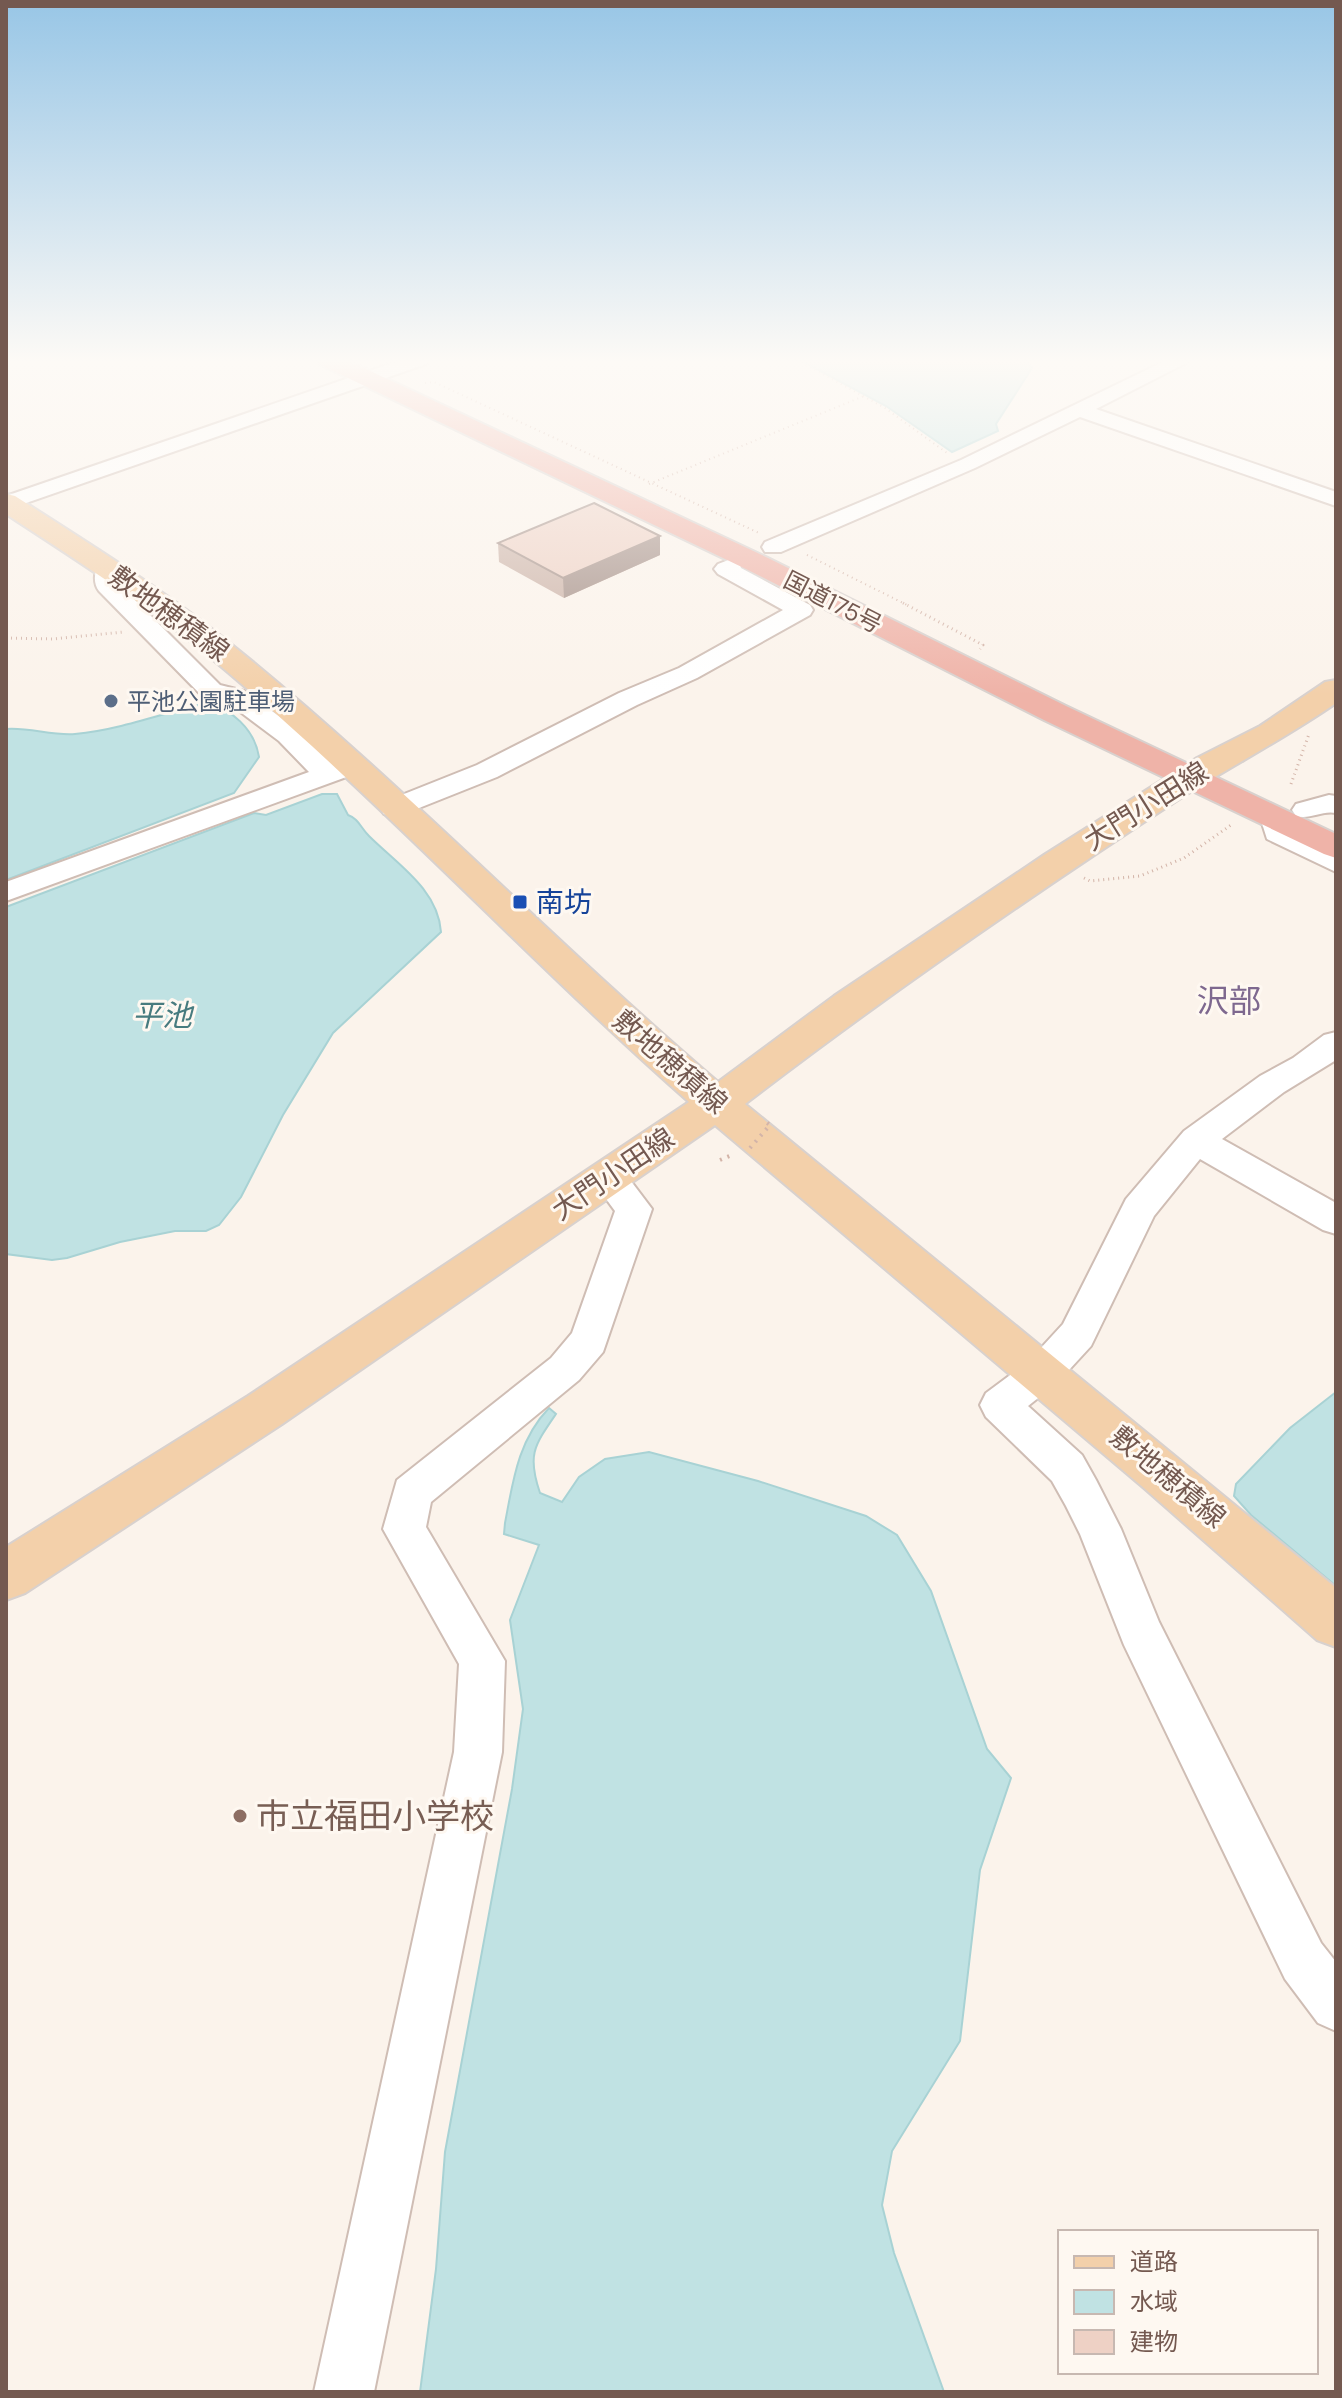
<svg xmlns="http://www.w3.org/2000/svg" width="1342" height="2398" font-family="'DM Sans','Noto Sans JP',sans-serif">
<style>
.water{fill:#c0e2e3;stroke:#a8d2d4;stroke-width:2}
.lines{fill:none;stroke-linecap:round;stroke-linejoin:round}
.minor-casing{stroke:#cfbdb4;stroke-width:4}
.major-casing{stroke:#d8d1ce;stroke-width:4}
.highway-casing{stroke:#d8d1ce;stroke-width:4}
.path-far2{stroke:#d3b4a8;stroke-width:2;stroke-dasharray:1 4;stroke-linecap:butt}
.path-far1{stroke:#d3b4a8;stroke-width:3;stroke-dasharray:1 4;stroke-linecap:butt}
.path{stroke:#d3b4a8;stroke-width:4;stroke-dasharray:2 6;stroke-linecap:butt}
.minor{fill:#fff;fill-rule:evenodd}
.major{fill:#f3d0aa;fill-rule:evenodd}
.highway{fill:#efb3a8;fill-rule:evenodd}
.path-bridge{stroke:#d3b4a8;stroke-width:4;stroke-dasharray:2 6;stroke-linecap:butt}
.wall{fill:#cdb4a9}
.shaded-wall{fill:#a7928a}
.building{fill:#eed1c5;stroke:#a7928a;stroke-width:2}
.service-dot{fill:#5c6f8a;stroke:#fef8f1;stroke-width:3}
.transit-dot{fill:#1a4fb4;stroke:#fef8f1;stroke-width:3}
.education-dot{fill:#8d6e63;stroke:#fef8f1;stroke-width:3}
.labels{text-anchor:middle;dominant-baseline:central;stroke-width:6;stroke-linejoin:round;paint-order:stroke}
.far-street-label{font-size:24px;fill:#745950;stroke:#fef8f1}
.far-service-label{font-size:24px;fill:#4e5e75;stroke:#fef8f1;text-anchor:start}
.street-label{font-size:28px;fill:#745950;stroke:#fef8f1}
.transit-label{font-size:28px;fill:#164399;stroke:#fef8f1;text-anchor:start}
.water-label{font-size:30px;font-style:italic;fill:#477b7f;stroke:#fef8f1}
.quarter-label{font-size:32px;fill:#7e688f;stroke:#fef8f1}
.near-education-label{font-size:34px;fill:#785e54;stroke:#fef8f1;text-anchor:start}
</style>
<rect width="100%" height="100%" fill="#fbf3eb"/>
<g class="water">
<path d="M800,360H1025L1032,368L996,424L998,431L952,452L886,406Z"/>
<path d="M204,703C231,707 255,730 259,757L234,793L6,880V729C29,727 52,736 75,734C118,730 162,714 204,703Z"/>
<path d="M322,794H337L348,815C359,819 360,827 369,836C397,864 438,889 441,932L333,1033L283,1115L241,1197L219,1225L206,1231H175L120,1242L67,1258L52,1260L6,1254V907L254,813L266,815Z"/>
<path d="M1336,1392V1586L1251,1515L1234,1496L1236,1484L1290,1428Z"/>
<path d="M549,1408L556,1414C534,1446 527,1455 540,1493L562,1502L579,1477L605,1459L649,1452L758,1481L866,1516L897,1535L931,1591L987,1749L1011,1778L980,1870L960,2041L892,2151L882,2205L894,2253L944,2392H420L436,2269L445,2152L512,1789L523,1709L510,1620L539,1545L504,1534L505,1523C513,1481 518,1440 549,1408Z"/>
</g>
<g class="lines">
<g class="minor-casing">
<g id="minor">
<path d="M401,360H429L426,364L6,510V496Z"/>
<path d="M1167,360H1192L1096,409L1336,492V506L1080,417L975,468L781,552H765L762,547L765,542L961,460Z"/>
<path d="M731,559L739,561L741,568L810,605L813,610L810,615L697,678L637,705L497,777L404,814L394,816L384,814L380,808L384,802L477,765L619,693L679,668L783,610L718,574L714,569L718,564Z"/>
<path d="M107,562L115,564L119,569V584L220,685L244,691L297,729L332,763L350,758L360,760L364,766L360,772L6,901V882L309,772L279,741L227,702L202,696L99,591C93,583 94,572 99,564Z"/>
<path d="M1329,795L1336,796V813C1322,810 1310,820 1296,816L1292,810L1296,804Z"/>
<path d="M1274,809L1284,811L1290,829L1336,852V872L1267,839L1260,817L1264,811Z"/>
<path d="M1336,1032V1060L1284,1092L1222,1139L1336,1203V1234L1323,1230L1200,1159L1154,1216L1091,1346L1057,1383L1028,1406L1082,1455L1096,1480L1121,1529L1159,1622L1321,1943L1336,1962V2031L1318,2023L1285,1979L1124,1645L1080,1534L1066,1506L1052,1481L986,1417L980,1405L986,1393L1029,1361L1063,1324L1126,1199L1184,1131L1260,1076L1293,1058L1324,1035Z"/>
<path d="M608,1164L621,1168L652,1209L603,1352L579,1380L431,1502L426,1527L505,1661L502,1752L374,2392H314L454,1752L459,1664L383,1529L397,1480L551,1358L572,1333L615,1211L590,1177L595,1168Z"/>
</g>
</g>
<g class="major-casing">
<path id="major" d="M6,494L15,496C85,541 156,585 221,636C394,774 549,938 718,1082L834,996L1044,855L1197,758L1260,726L1325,682L1336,680V703C1284,739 1229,767 1176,801C1029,897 884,997 745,1104L1336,1588V1647L1317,1640L1144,1488L715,1125L282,1424L25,1593L6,1600V1547L248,1396L689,1102C522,955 372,790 200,649C139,600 72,557 6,514Z"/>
</g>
<g class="highway-casing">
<path id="highway" d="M317,360H347L768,558L1066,706L1336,834V858L1324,854L1044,720L748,570L321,365Z"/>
</g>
<g class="path-far2">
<path d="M797,360L885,408L947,453"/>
<path d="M425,383L434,382L759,533"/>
<path d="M649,484L864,396"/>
<path d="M807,555L907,605"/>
</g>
<g class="path-far1">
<path d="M903,603L983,645L980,649"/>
<path d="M6,638L53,639L123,632"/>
<path d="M1291,784L1309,734"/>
<path d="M1084,878L1090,881L1140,876L1184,858L1231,825"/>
</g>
<path class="path" d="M720,1160L732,1155"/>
<use href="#minor" class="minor"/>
<use href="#major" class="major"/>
<use href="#highway" class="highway"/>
<path class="path-bridge" d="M750,1148L770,1125L766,1122"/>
</g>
<path class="wall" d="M660,536V555L564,598L499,562L498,543Z"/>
<path class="shaded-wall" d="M660,536V555L564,598L563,578Z"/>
<path class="building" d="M594,503L660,536L563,578L498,543Z"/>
<linearGradient id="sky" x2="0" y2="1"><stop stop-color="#98c6e6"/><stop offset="0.52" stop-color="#fdfaf6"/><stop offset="1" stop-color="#fdfaf6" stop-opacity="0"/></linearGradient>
<rect width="1342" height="695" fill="url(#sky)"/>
<circle class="service-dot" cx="111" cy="701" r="8"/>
<rect class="transit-dot" x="512" y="894" width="16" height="16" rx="4"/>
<circle class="education-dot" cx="240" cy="1816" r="8"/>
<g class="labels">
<g class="far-street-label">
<text transform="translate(833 602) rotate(27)">国道175号</text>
</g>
<g class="far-service-label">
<text x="127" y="701">平池公園駐車場</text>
</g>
<g class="street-label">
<text transform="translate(169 614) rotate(36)">敷地穂積線</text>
<text transform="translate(1146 806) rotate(-32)">大門小田線</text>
<text transform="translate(670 1062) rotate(41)">敷地穂積線</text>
<text transform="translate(613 1174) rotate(-34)">大門小田線</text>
<text transform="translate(1168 1477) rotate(40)">敷地穂積線</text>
</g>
<g class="transit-label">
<text x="536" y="902">南坊</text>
</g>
<g class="water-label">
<text x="162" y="1015">平池</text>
</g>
<g class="quarter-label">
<text x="1229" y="1001">沢部</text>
</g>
<g class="near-education-label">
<text x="256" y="1816">市立福田小学校</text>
</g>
</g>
<rect width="1342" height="2398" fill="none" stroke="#745950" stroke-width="16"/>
<rect x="1058" y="2230" width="260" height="144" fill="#fef8f1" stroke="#c7b8b1" stroke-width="2"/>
<rect x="1074" y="2256" width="40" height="12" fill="#f3d0aa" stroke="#c7b8b1" stroke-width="2"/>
<text x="1130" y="2270" font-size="24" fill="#745950">道路</text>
<rect x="1074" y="2290" width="40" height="24" fill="#c0e2e3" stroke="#c7b8b1" stroke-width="2"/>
<text x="1130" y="2310" font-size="24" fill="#745950">水域</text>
<rect x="1074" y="2330" width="40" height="24" fill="#eed1c5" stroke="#c7b8b1" stroke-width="2"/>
<text x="1130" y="2350" font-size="24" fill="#745950">建物</text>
</svg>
